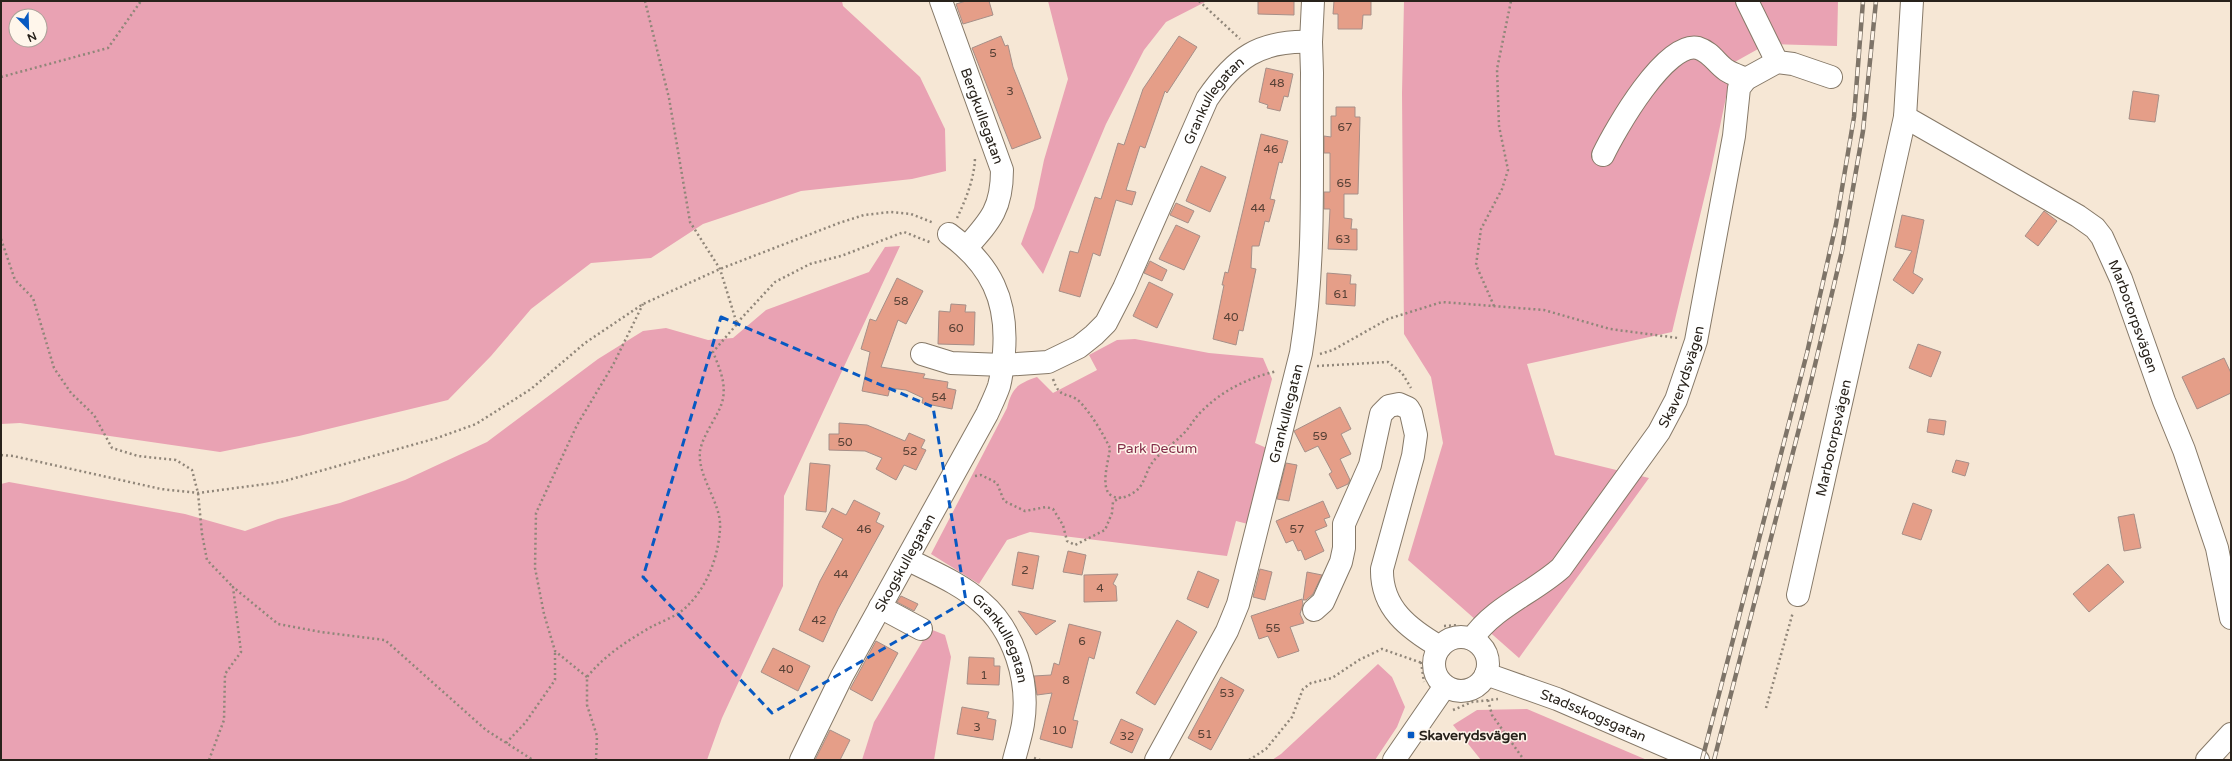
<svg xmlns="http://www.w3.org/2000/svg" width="2232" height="761" font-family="'Varela Round',sans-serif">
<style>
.green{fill:#e9a2b3;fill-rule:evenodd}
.building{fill:#e59e88;stroke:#a68f88}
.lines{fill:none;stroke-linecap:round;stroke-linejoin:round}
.minor-casing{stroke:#867968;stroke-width:24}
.path{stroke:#908679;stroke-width:2.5;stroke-dasharray:2 3;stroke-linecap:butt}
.minor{stroke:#fff;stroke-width:22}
.rail-casing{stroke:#7e7468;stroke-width:4.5}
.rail{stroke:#fff6eb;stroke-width:3;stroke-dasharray:9;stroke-linecap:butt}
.marked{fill:none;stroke:#0759c2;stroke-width:3;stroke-dasharray:8 5;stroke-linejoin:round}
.poi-dot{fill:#0759c2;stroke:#fff6eb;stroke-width:1.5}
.labels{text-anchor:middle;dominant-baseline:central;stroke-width:3;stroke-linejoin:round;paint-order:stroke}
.number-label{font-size:12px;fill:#574136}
.street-label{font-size:14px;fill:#28221b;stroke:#fff6eb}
.park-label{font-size:14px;fill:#842e4a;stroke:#fff6eb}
.poi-label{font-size:14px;font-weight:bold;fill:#28221b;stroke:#fff6eb;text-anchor:start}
</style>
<rect width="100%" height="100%" fill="#f6e7d5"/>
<g class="green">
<path d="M1,1H842L843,6L920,77L945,129L946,171L912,179L801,191L703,224L651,258L591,263L531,309L491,356L448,400L299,436L220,452L20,423L1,424ZM16,16H40V40H16Z"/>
<path d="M1048,1H1207L1166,22L1144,50L1106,124L1043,274L1021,244L1034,208L1044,160L1068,79Z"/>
<path d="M1404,1H1838L1837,46L1767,44L1733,63L1711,170L1672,332L1527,364L1555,455L1649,478L1519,658L1408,560L1443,443L1431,377L1404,334L1402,93Z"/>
<path d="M900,246L784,496L783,586L722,718L707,760H1V484L9,482L185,514L245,531L278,519L340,503L405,480L487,442L598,359L643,331L666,328L708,340L733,338L766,310L869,272L885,247Z"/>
<path d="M1135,339L1209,353L1263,358L1272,379L1255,443L1269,449L1248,524L1236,521L1227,556L1030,532L1007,540L979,584L931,554L1007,408C1012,388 1017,384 1037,377L1053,393L1097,370L1089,355L1117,340Z"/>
<path d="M930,629L945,635L951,657L934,760H862L874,722Z"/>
<path d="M1378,664L1392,677L1405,707L1397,727L1375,760H1272L1281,754Z"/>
<path d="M1527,709L1647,760H1481L1453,725L1477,710Z"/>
</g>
<g class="building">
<path d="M966,1H989L993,15L963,24L956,4Z"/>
<path d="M1258,1H1294V15L1258,14Z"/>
<path d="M1334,1H1371V15H1363L1362,29H1338V14H1333Z"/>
<path d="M1001,36L1005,46L1008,45L1013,67L1041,138L1012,149L972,48Z"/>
<path d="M1179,36L1197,47L1167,93L1165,91L1145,148L1140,146L1126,190L1136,192L1132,205L1116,200L1100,256L1093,253L1080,297L1059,291L1070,251L1078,253L1095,197L1101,199L1118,143L1124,145L1143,89Z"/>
<path d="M1266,68L1293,74L1288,97L1284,96L1280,111L1267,108L1268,105L1259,102Z"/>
<path d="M2133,91L2159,95L2155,122L2129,119Z"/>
<path d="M1336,107H1355V117H1360L1358,194H1344V218L1352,219L1351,229H1357V250L1328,249L1330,209H1324V192H1330V153H1324V136L1331,137V116H1336Z"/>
<path d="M1261,134L1288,141L1282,163L1279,162L1270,199L1275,200L1269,222L1265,221L1259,246H1252L1251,268L1256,269L1243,331L1239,330L1236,345L1213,339L1224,285H1222L1225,272L1228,273L1237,235Z"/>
<path d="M1201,166L1226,177L1210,212L1186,201Z"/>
<path d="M1176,203L1194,211L1188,223L1170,215Z"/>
<path d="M2044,211L2057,221L2038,246L2025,236Z"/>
<path d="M1902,215L1924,220L1913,273L1923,279L1913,294L1893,280L1912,251L1895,247Z"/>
<path d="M1176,225L1200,236L1184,270L1159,259Z"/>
<path d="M1150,261L1167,270L1162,281L1144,273Z"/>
<path d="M1327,273L1351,275L1350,284H1356L1355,306L1326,304Z"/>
<path d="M897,278L923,291L906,324L898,320L881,367L925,374L923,378L948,382L947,388L956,390L952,409L922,403L923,398L906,390L890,388L888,396L862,391L870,352L861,349L870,319L876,321Z"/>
<path d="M1149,282L1173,294L1157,328L1133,316Z"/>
<path d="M951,304L966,305L965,312H975L974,345L938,344L939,311L950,312Z"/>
<path d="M1918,344L1941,352L1931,377L1909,368Z"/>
<path d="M2224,358L2231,373V393L2197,409L2182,377Z"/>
<path d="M1340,407L1351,429L1341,434L1351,454L1340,459L1350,480L1348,484L1337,489L1329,474L1332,472L1318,446L1305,452L1294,431Z"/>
<path d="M1929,419L1946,421L1944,435L1927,432Z"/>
<path d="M839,423L867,425L905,441L909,433L925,440L921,448L926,450L916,470L904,465L896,480L876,469L882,458L865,451L829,450V434H839Z"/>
<path d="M1956,460L1969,463L1965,476L1952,472Z"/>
<path d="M810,463L830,465L826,512L806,510Z"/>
<path d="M1286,463L1297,465L1289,501L1277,499Z"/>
<path d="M854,500L880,513L876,522L884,526L838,609L823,642L799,630L820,581L843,539L822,527L832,508L846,515Z"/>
<path d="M1323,501L1330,517L1324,519L1327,526L1315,531L1324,551L1305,560L1301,550L1298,551L1293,540L1286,543L1276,521Z"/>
<path d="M1913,503L1932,510L1921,540L1902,534Z"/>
<path d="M2134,514L2141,548L2124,551L2118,517Z"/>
<path d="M1068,551L1086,555L1082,575L1063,572Z"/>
<path d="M1018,552L1039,556L1033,589L1012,585Z"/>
<path d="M2108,564L2124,582L2089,612L2073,594Z"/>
<path d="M1260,569L1272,572L1265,600L1253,597Z"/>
<path d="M1198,571L1219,580L1208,608L1187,599Z"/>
<path d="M1307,572L1322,575L1313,594L1306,600H1303Z"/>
<path d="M1118,574L1113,584L1116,586L1117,601L1084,602V575Z"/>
<path d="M901,596L918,604L914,611L897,602Z"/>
<path d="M1302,599L1303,604L1300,614L1304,623L1290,627L1299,651L1278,658L1268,636L1259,639L1251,616Z"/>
<path d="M1018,611L1056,621L1036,635Z"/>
<path d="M1177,620L1197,632L1155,705L1136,693Z"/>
<path d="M1069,624L1101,632L1094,659L1089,657L1073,720L1078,721L1072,748L1040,739L1052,693L1037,695L1034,676L1051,675L1054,663L1059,665Z"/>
<path d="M876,641L898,653L872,701L850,689Z"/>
<path d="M773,648L810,666L798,691L761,672Z"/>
<path d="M969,657L994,658V666H1000L999,685L967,684Z"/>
<path d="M1221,677L1244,690L1211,750L1188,738Z"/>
<path d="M962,707L989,712L987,718L996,720L993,740L957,734Z"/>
<path d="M1121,719L1143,729L1132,753L1110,743Z"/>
<path d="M830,730L850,740L840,760H815Z"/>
</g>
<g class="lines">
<g class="minor-casing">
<g id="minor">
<path id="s1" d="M941,1L1002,170C1002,208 991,220 967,247"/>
<path d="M1747,1L1777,62"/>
<path id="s2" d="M1912,1L1905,117L2078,216L2095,228L2102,237L2121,279L2164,401L2184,450L2217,548L2231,618"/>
<path d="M1603,155C1615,130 1666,40 1698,48C1711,52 1716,63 1726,70C1732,74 1739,76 1746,79"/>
<path id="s3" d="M922,354L951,363L1003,365L1048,362L1079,347L1094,335L1106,323L1124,288L1207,99C1235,58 1259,40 1311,42"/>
<path id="s4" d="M907,559C932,572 960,583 981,602C1014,630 1030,681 1023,724C1021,736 1017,748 1014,760"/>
<path id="s5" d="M1798,595L1905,117"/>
<path d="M880,607L921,629"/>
<path d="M1314,610L1323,602L1341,562L1344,548V524L1370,465L1381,414L1389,406L1399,404L1408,408L1411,413L1416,435L1413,456L1382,569C1381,608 1409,629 1440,647"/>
<circle cx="1461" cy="664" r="27"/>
<path id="s6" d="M1472,639C1494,607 1533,593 1561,568L1659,432L1676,400L1696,341L1734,136L1739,88L1746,79L1777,62L1793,64L1831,77"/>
<path id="s7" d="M1486,674L1557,699L1698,760"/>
<path id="s8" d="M801,760L842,676L987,414C991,405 996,395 999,386C1002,375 1003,363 1004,352C1008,300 991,265 949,234"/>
<path id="s9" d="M1156,760L1227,631L1238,604L1301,353C1316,261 1311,166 1312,73L1311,42L1313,1"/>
<path d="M1394,760L1445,686"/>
<path d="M2207,760L2231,734"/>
</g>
</g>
<g class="path">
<path d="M1199,1L1240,39"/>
<path d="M1,77L108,48L141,1"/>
<path d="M957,218C966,199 975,177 975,156"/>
<path d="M1,239L15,280L33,298L54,368L71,393L94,415L112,448L138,456L176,460L192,470L198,493L202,534L207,560L233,587"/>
<path d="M1494,306L1476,265L1481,229L1502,189L1508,170L1499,126L1497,69L1511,1"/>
<path d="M737,323L775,282L810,264L841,256L904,232L932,243"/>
<path d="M1320,354L1333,350L1388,319L1442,302L1544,310L1610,329L1678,338"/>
<path d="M1317,366L1388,362L1402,373L1411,388"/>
<path d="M1053,379C1060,401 1069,391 1080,402C1092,415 1102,432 1110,448C1109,460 1099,489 1112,496C1121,501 1131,495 1137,490C1145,483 1146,471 1152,463C1159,453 1172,445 1181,436C1188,430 1192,422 1198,415C1219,392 1247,378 1277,371"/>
<path d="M1,455L13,456L161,489L198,493L281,482L437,438L476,424L531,389L585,343L643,304L720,269L839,223L864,215L891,212L911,214L934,223"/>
<path d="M975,476L981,475L997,483L1004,501L1025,511L1046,507L1053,509L1063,525L1067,541L1075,545L1105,530L1112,513L1113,502L1121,497"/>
<path d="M1444,626L1459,625"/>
<path d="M1421,662L1424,682"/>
<path d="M587,677L555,651L544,614L535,568L536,513L577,425L613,365L643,304"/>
<path d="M1488,700L1492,715L1524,760"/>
<path d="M1766,708L1793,612"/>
<path d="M1453,710L1472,702L1498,699"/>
<path d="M506,743L525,723L555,680V652"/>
<path d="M1034,758L1040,760"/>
<path d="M209,760L224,720L225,674L241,652L233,587L278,624L321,632L385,640L486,730L533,760"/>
<path d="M596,760L597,736L587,705V677C605,655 627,641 651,627C661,622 674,617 683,610C706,590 718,559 720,529C722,503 697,477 700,451C703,433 721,413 723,398C726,382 719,367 713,352L737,324L720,269L690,222L669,98L645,1"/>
<path d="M1249,760L1266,749L1292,717L1303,689L1311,683L1332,678L1359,660L1382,649L1422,663"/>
</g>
<use href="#minor" class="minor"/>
<g class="rail-casing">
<g id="rail">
<path d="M1702,760L1807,353L1836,224L1854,117L1863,1"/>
<path d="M1714,760L1810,386L1842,251L1863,131L1876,1"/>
</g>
</g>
<use href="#rail" class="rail"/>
</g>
<path class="marked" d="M721,317L933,407L966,601L772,713L643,577Z"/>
<rect class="poi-dot" x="1407" y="731" width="8" height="8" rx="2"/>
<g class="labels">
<g class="number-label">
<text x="993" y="53">5</text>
<text x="1277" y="83">48</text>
<text x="1010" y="91">3</text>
<text x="1345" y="127">67</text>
<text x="1271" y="149">46</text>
<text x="1344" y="183">65</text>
<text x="1258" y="208">44</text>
<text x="1343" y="239">63</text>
<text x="1341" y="294">61</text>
<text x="901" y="301">58</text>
<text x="1231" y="317">40</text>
<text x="956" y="328">60</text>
<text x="939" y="397">54</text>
<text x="1320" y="436">59</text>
<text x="845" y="442">50</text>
<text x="910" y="451">52</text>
<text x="864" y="529">46</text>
<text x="1297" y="529">57</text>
<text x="1025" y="570">2</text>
<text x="841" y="574">44</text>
<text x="1100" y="588">4</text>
<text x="819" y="620">42</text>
<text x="1273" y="628">55</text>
<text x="1082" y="641">6</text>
<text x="786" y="669">40</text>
<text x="984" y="675">1</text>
<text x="1066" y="680">8</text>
<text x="1227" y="693">53</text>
<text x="977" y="727">3</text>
<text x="1059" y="730">10</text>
<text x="1205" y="734">51</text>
<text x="1127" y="736">32</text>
</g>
<g class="street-label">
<text stroke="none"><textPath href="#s3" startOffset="446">Grankullegatan</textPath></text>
<text stroke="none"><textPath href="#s1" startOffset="122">Bergkullegatan</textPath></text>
<text stroke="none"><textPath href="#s2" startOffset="433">Marbotorpsvägen</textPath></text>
<text stroke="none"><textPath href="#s6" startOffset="342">Skaverydsvägen</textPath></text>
<text stroke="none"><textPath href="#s9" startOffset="373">Grankullegatan</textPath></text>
<text stroke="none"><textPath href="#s5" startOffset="161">Marbotorpsvägen</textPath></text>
<text stroke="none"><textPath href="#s8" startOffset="223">Skogskullegatan</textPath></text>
<text stroke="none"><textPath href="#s4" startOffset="128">Grankullegatan</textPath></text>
<text stroke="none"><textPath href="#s7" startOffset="115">Stadsskogsgatan</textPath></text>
</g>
<g class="park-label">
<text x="1157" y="448">Park Decum</text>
</g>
<g class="poi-label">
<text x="1419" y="735">Skaverydsvägen</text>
</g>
</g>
<rect width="2232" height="761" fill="none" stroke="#28221b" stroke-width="4"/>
<g transform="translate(28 28) rotate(157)"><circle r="19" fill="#fff6eb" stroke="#a9a198"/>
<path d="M0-3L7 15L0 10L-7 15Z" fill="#0759c2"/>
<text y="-6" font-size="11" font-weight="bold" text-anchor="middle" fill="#28221b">N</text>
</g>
</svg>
